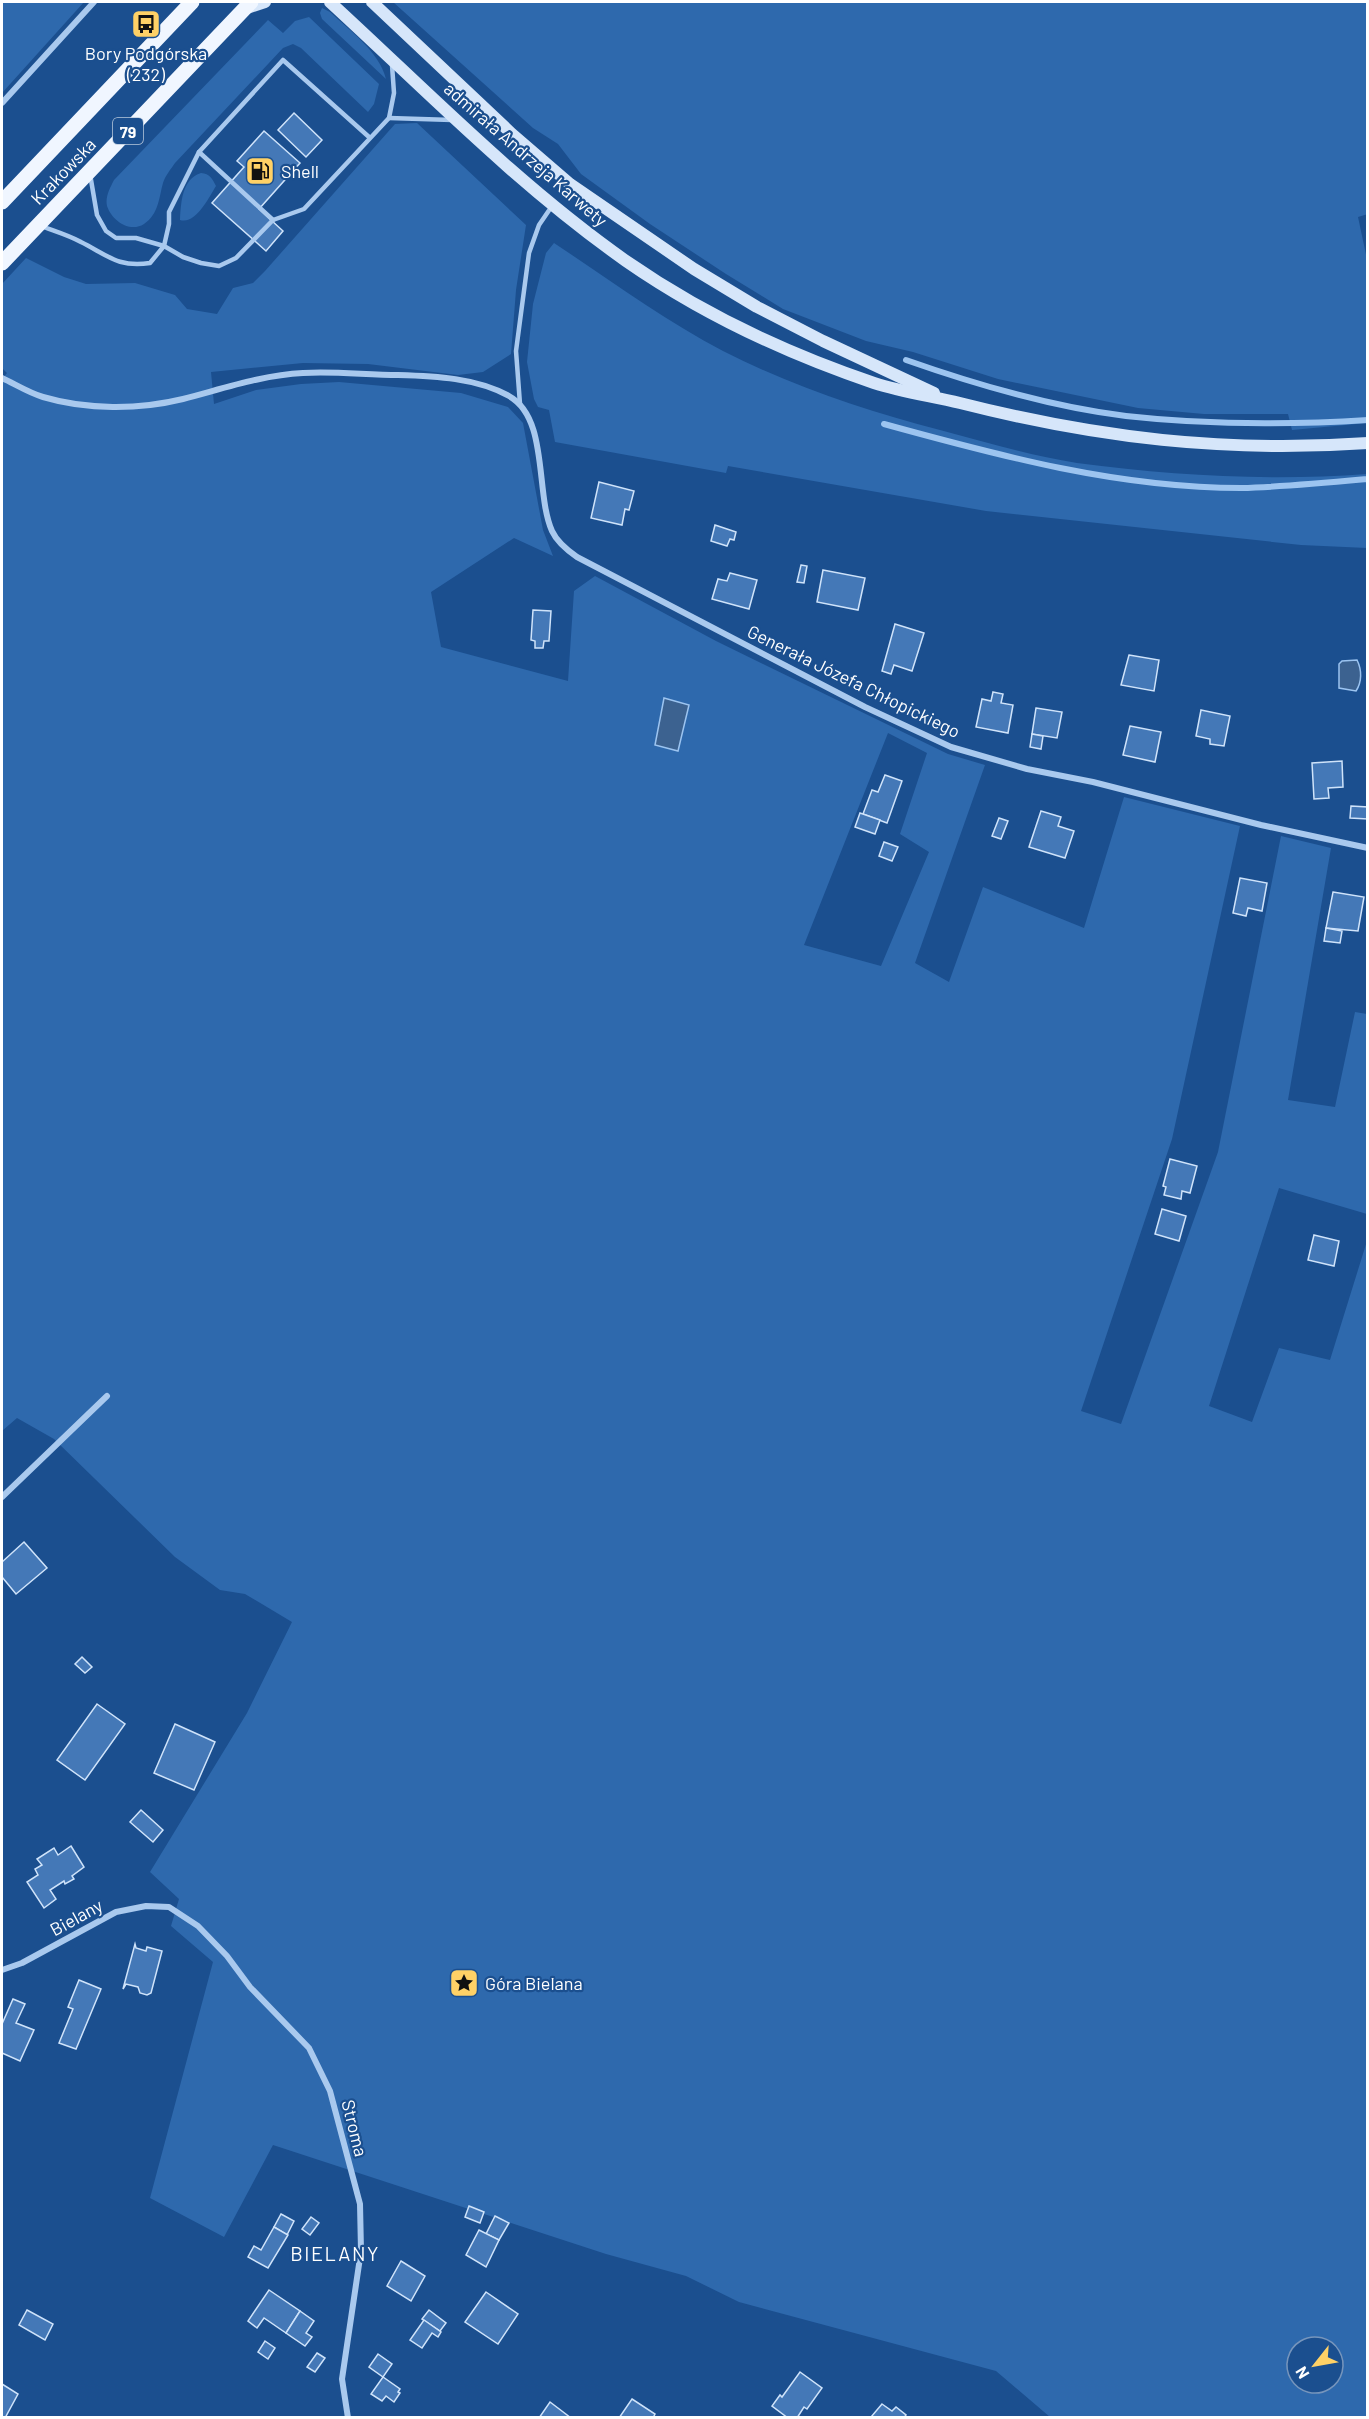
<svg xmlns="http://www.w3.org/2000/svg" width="1369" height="2419" font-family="Barlow,sans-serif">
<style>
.green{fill:#2e69ad;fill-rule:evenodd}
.water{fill:#3c6290;stroke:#9cc4f0;stroke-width:1.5}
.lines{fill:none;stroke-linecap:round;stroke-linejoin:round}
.stream{stroke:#9cc4f0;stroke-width:6}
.building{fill:#4478b7;stroke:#cfe3fa;stroke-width:1.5}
.lane{stroke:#a9c9ee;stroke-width:4.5}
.street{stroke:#a9c9ee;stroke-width:6}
.secondary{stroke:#d6e6fa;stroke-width:12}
.primary{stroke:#f0f6ff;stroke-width:15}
.labels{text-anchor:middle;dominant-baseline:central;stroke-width:4.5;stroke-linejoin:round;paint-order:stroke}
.shield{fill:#1b4f8f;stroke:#bbcadd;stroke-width:1.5}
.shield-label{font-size:16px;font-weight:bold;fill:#fff}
.poi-label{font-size:18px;fill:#fff;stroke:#1b4f8f;text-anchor:start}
.street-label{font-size:18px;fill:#fff;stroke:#1b4f8f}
.neighbourhood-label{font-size:20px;letter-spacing:1.5px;fill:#fff;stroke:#1b4f8f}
</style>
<rect width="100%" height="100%" fill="#1b4f8f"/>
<g class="green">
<path d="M2,2H84L2,93Z"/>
<path d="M393,2H1367L1368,214L1358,217L1368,264L1367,423L1292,430L1288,414H1204L1138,408L998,379L913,352L866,341L783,309L726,274L650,224L581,174L558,144L533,128Z"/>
<path d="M322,8L330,12C350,31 379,51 386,79L322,19L320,13Z"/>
<path d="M309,17L379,84L374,104L368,112L301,48L293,44L283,48L175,163C171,169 165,176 163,183C159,197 159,214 144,224C130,233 112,221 107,206C105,197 110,188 114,180L268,20L283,33L295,21Z"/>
<path d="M417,123L526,225L516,290L511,354L483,372L458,375L368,364L303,363L211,372L214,404L256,390L301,384L339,382L461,393L508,407L523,423L543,530L553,556L514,538L431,592L441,647L568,681L574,591L595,576L716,641L948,754L985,765L915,963L949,982L983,887L1084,928L1124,797L1240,826L1172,1139L1081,1411L1121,1424L1218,1152L1281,836L1331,848L1288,1100L1335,1107L1355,1012L1367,1014V1214L1279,1188L1209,1406L1252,1422L1279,1348L1330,1360L1367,1241V2417H1050L996,2371L739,2302L686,2276L606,2254L273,2145L224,2237L150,2198L213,1962L171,1926L179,1899L150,1872L247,1713L292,1622L245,1594L220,1590L175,1557L54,1439L17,1418L2,1431V379L7,373L2,368V284L26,258L64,277L86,284L135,283L175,295L187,309L217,314L233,288L253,283L265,271L395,124ZM888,733L927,753L900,834L929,852L881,966L804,945ZM1297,2347H1333V2383H1297Z"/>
<path d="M201,173C210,174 212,178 216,186C209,197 196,225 180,220C181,202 182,179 201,173Z"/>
<path d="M554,243C610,280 664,320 723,351C792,386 866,411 940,430C985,442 1031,456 1077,463C1174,476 1271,481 1367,474V548L1301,545L986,511L728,466L726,473L555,442L549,410L538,407L534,399L527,362L533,304L546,253Z"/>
</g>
<g class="water">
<path d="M1357,660C1362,670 1362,682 1356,691L1339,688V664L1342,661Z"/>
<path d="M664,698L689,705L678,751L655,745Z"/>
</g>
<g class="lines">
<g class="stream">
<path d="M906,360C977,385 1051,407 1126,416C1206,425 1287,425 1368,420"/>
<path d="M884,424C1000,456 1119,488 1241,488C1283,487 1325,483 1368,479"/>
</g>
</g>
<g class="building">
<path d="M294,113L322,140L306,157L278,130Z"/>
<path d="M264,131L300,163L259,209L283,231L266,251L212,203L244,167L237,161Z"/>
<path d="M599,482L634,491L629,510L625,509L622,525L591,518Z"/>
<path d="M715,525L736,532L734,540L730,539L727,546L711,541Z"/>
<path d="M801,565L807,566L804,583L797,582Z"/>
<path d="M823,570L865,578L858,610L817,602Z"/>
<path d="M730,573L757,580L749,609L712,599L718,579L727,581Z"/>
<path d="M533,610L551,611L549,641H544L543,648H535V641L531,640Z"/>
<path d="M895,624L924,633L912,671L894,665L891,674L882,671Z"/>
<path d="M1129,655L1159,660L1154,691L1121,685Z"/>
<path d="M993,692L1003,694L1001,703L1013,705L1008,733L976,727L982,699L991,701Z"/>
<path d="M1036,708L1062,712L1057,738L1032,734Z"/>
<path d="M1201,710L1230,716L1224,746L1210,744V739L1196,736Z"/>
<path d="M1130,726L1161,732L1155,762L1123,755Z"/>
<path d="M1032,734L1043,736L1041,749L1030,747Z"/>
<path d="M1342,761L1343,787L1328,788L1329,798L1314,799L1312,763Z"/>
<path d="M885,775L902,781L887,823L863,814L872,790L878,792Z"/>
<path d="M1351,806L1368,807V819L1350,818Z"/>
<path d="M1041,811L1061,817L1058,826L1074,831L1065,858L1029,847Z"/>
<path d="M860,813L880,820L875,834L855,827Z"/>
<path d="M999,818L1008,821L1001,839L992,836Z"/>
<path d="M884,842L898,847L892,861L879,856Z"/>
<path d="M1240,878L1267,883L1262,911L1248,908L1246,916L1233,913Z"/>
<path d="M1333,892L1364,897L1358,931L1326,928Z"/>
<path d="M1326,928L1342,931L1340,943L1324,941Z"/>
<path d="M1170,1159L1197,1166L1190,1193L1182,1191L1181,1199L1164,1195L1166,1187L1163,1186Z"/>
<path d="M1162,1209L1186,1216L1179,1241L1155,1234Z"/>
<path d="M1314,1235L1339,1241L1334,1266L1308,1260Z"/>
<path d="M24,1542L47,1568L16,1594L2,1577V1562Z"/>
<path d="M82,1657L92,1667L85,1673L75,1664Z"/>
<path d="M97,1704L125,1724L85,1780L57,1760Z"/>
<path d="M175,1724L215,1742L194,1790L154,1773Z"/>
<path d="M141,1810L163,1830L153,1842L130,1822Z"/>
<path d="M71,1846L84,1867L72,1876L74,1879L65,1884L64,1881L50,1890L56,1899L44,1908L27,1882L38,1875L35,1869L42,1865L37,1859L54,1848L58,1855Z"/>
<path d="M135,1944L136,1948L146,1951L147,1947L162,1951L151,1993L147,1995L140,1993L138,1987L126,1984L123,1989Z"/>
<path d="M79,1980L101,1989L76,2049L59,2043L73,2009L68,2007Z"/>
<path d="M13,1999L25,2004L16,2023L34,2030L20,2061L2,2053V2024Z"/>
<path d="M469,2206L484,2212L480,2223L465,2217Z"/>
<path d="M281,2214L294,2221L287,2235L274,2227Z"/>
<path d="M495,2216L509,2223L499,2240L486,2234Z"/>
<path d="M311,2217L319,2223L310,2235L302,2229Z"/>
<path d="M274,2227L288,2235L268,2268L248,2257L254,2246L261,2250Z"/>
<path d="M479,2230L499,2240L486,2267L466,2255Z"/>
<path d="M401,2261L425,2276L411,2301L387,2286Z"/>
<path d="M269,2290L300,2311L286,2333L264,2318L257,2328L248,2321Z"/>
<path d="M486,2292L518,2314L498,2344L465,2322Z"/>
<path d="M27,2310L53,2324L45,2340L19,2325Z"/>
<path d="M429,2310L446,2323L440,2331L422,2319Z"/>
<path d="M300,2311L314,2321L306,2333L312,2337L305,2346L286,2333Z"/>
<path d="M424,2320L441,2332L438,2337L432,2333L422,2348L410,2340Z"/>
<path d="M265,2341L275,2348L268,2359L258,2352Z"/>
<path d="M317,2353L325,2358L315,2372L307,2367Z"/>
<path d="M378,2354L392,2364L383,2377L369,2367Z"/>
<path d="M800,2372L822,2388L807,2409L804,2407L797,2418H788L772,2406L780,2395L782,2397Z"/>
<path d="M383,2377L400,2389L398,2392L400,2393L394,2402L386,2396L382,2401L371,2394Z"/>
<path d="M2,2384L18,2394L5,2418H2Z"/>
<path d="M632,2399L655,2414L653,2418H619Z"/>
<path d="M550,2402L571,2418H539Z"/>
<path d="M882,2404L892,2411L896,2407L906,2415L904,2418L871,2417Z"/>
</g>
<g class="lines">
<g class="lane">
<path d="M389,118L452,120"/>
<path d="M199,152L283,60L369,137"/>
<path d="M90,174L97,215L106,231L116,238H136L164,246L183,257L201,263L219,266L236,258L273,220L304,209L389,118L394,93L392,65"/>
<path d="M41,226C54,231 68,235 81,242C107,255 118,268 150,263L164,246L169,224V212L199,152L273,220"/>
<path d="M520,404L516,351L529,253L539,225L552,206"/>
</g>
<g class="street">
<path d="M2,103L94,2"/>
<path d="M2,378C15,384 29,393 43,397C87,410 138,410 183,399C222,389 262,375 303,373C334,371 367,375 398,375C435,376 477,378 509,396C549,418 535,493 552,531C557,542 567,550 577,557L865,707L951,747L1027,769L1093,782L1261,825L1368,848"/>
<path d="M2,1497L107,1396"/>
<path d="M2,1970L22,1963L116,1912L146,1906L169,1907L198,1926L227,1956L250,1987L309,2048L330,2091L360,2204L361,2251L342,2379L348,2418"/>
</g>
<g class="secondary">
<path d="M330,2C427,91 518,185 626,261C701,313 788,354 874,383C902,392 931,396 960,403C1098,438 1225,453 1368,443"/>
<path d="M372,2L512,134L570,184L694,269L757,307L823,341L934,393"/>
<path d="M244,9L265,2"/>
</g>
<g class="primary">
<path d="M2,202L192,2"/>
<path d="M2,263L251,2"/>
</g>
</g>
<defs>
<g id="bus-square" transform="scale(1.5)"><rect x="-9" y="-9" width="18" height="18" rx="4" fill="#ffd166" stroke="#1b4f8f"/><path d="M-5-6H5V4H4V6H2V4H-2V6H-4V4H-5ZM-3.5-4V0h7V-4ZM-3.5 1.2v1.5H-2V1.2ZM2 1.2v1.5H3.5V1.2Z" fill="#111"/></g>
<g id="fuel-square" transform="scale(1.5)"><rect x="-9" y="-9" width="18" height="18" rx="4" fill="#ffd166" stroke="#1b4f8f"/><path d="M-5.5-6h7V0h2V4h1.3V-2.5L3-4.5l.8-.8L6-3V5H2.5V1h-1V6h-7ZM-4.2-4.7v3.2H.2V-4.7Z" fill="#111"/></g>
<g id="sight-square" transform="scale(1.5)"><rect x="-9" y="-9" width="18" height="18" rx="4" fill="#ffd166" stroke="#1b4f8f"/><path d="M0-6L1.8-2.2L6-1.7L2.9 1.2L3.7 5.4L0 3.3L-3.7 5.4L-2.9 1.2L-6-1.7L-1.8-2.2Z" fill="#111"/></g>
</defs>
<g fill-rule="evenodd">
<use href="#bus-square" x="146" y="24"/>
<use href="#fuel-square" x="260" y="171"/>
<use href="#sight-square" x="464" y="1983"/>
</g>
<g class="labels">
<rect class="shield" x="113" y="118" width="30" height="26" rx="4.5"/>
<g class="shield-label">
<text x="128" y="131">79</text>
</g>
<g class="poi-label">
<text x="146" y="53" text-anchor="middle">Bory Podgórska<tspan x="146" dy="21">(232)</tspan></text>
<text x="281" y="171">Shell</text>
<text x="485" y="1983">Góra Bielana</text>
</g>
<g class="street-label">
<text transform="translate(526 154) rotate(41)">admirała Andrzeja Karwety</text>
<text transform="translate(63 171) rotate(-46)">Krakowska</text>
<text transform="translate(854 681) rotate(26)">Generała Józefa Chłopickiego</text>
<text transform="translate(76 1917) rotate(-29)">Bielany</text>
<text transform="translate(355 2128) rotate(76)">Stroma</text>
</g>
<g class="neighbourhood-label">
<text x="335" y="2253">BIELANY</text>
</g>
</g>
<rect width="1369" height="2419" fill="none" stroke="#ffffff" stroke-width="6"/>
<g transform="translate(1315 2365) rotate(239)"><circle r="28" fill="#1b4f8f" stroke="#7695bc" stroke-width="1.5"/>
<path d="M0-4.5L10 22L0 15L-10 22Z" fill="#ffd166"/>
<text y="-9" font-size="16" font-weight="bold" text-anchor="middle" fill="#ffffff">N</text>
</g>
</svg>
